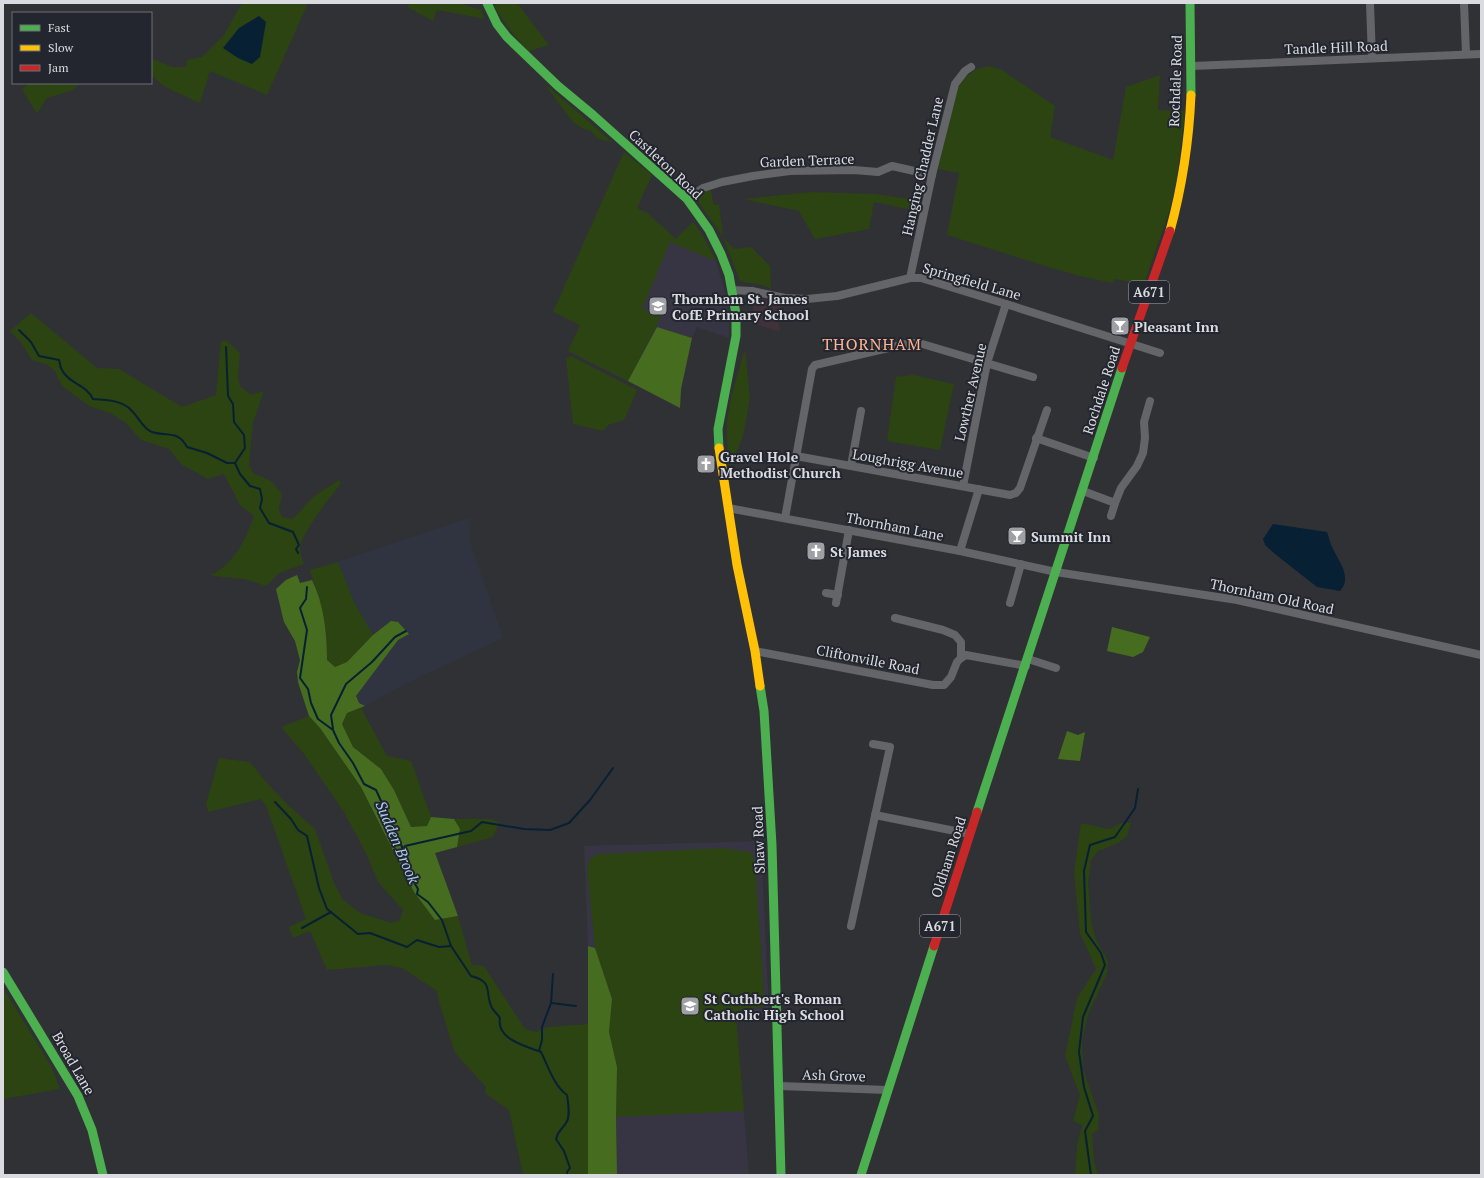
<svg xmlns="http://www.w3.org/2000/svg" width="1484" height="1178" font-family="'PT Serif',serif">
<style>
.commercial{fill:#413139}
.built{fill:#303441}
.education{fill:#373444}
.green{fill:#2b4412}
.forest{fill:#466d1f}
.water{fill:#082033}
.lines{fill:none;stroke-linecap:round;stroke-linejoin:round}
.stream{stroke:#082033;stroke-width:2}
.street{stroke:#636568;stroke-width:8}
.fast{stroke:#4caf50;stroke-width:9}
.slow{stroke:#ffc107;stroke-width:9}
.jam{stroke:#c62828;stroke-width:9}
.labels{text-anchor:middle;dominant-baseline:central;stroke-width:4;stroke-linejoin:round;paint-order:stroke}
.shield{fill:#23262e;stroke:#a2a5ab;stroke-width:1}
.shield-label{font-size:13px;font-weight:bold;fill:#d9dbe0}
.street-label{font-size:14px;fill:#d9dbe0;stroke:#23262e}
.poi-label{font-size:14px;font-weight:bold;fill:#d9dbe0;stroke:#23262e;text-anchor:start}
.water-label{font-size:15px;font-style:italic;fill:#a8cef1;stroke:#23262e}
.quarter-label{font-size:16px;letter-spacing:1px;fill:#ffb392;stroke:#23262e}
</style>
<rect width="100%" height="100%" fill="#303135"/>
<path class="commercial" d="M758,298L782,304L778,320L780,332L750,322L755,299Z"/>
<path class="built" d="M469,518L470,542L503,638L401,686L365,706L359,703L356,697L398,640L408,634L391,621L373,635L354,602L338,562Z"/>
<g class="education">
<path d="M647,213L676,239L693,222L703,236L716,261L726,295L729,317V338L697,327L692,338L657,327L628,381L568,351Z"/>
<path d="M761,841L769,1013L736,1017L749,1175H617L616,1117L617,1067L609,1032L612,999L595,948L588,946L584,846Z"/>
</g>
<g class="green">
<path d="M242,3H308L267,95L210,71L200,103L165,87L151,75V58L172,67H186L187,60L202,57L224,35Z"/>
<path d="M410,3H460L481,10L485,19L437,10L433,21L407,7Z"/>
<path d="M498,3H517L549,45L529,51C515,38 504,23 494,6Z"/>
<path d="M989,66L1002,70L1055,106L1050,137L1113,160L1126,87L1160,75L1158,110L1185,111L1177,178L1169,212L1144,284L1114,279L1113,283L1080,276L1045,266L947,235L959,173L938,169L957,89L965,78L976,69Z"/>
<path d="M543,82L612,142L598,139L591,131L582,128L573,122Z"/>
<path d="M29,83H80L73,90L47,98L37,114L22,89Z"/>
<path d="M624,152L652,175L637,208L647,213L676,239L693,222L703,236L716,261L670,242L642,309L661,317L628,381L568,351L580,325L553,312Z"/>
<path d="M710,187L714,205L719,204L723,237L734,249L751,247L770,266L771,289C761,282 752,285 740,281L723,237L696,199L699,194Z"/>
<path d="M810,192L875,194L924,201L922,212L874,202L869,229L815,239L799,211L743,199Z"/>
<path d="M31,313L97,368L119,369L182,407L216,395L221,341H227L240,353L238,376L240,386L251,395L264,391L253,422L249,466L253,473L271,481L282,494L279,509L282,517L293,519L313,497L339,480L341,483C331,497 300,534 300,549C300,554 303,560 304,564L279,573L266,586C260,584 254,582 248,580C236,577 222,578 210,575C233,566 246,539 254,516L240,505L224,474L208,479L181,464L169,449L141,440L126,423L110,413L89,406L62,386L55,371L46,364L32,360L20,341L10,331Z"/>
<path d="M745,349L750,398L743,436L730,468C728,453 726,437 727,422C730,397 738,373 745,349Z"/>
<path d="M571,356L637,390L624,420L608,425L603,431L573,424L566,358Z"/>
<path d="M913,375L954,384L940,450L887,441L896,377Z"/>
<path d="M338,562L354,602L373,635L347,662L335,667L327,660C327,638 324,615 318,594C316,586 312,580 310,570Z"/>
<path d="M361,708L387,756L411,761L431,817L427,826L411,827L394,790L381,769L353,747L342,724L347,713Z"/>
<path d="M309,716L320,728L361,787L414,892L435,920L458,916L472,965L484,966L525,1029L537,1032L548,1027L589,1024L588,1175H523L509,1110L485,1093L486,1087L455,1053L439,1002L437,991L402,968L387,965L327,970L310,931L293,938L289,927L306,919L266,806L261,799L208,812L206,804L219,758L250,762L267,783L288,805L315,829L334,883L342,899L360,913L392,923L400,920L403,910L378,882L367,855L344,812L304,754L281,727Z"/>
<path d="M454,819H491L499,823L493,837L457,847L460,830Z"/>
<path d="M1081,823L1109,829L1122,823H1131L1127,836L1118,843L1098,851L1091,860L1088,882L1091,921L1096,940L1108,961L1107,973L1088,1015L1082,1039L1083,1069L1099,1115L1098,1130L1092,1134L1094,1161L1098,1175H1075L1077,1146L1082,1125L1073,1121L1080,1095L1065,1056L1077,998L1096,969L1080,933L1074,872Z"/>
<path d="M723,848L750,852L755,861L765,1007L739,1010L736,1017L744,1111L616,1117L617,1067L609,1032L612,999L595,948L587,867L590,860L597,854Z"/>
<path d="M3,988L51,1066L60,1089L3,1099Z"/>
</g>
<g class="forest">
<path d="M657,327L692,338L681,389L680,408L628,381Z"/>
<path d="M297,575L300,583L312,580C324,604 327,634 327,660L335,667L347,662L373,635L391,621L398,622L409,634L398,640L356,696L359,703L365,706L347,713L342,724L353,747L381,769L394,790L411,827L427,826L431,817L454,819L460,829L457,847L435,853L458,916L435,920L414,892L361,787L320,728L309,716L298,682L297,672L300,660L295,641L284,622L276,589L286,580Z"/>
<path d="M1112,627L1150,637L1143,652L1133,657L1107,651Z"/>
<path d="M1067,731L1078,735L1085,732L1080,761L1058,759Z"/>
<path d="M588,946L595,948L612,999L609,1032L617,1067L616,1117L617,1175H588Z"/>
</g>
<g class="water">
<path d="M259,16L266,22L260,57L252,64L238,58L223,48L239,28Z"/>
<path d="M1273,524L1327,532C1329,537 1330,543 1332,547C1338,560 1353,577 1340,591L1317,587L1275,554L1265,545L1263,539Z"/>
</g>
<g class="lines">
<g class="stream">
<path d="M19,330L31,342L39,356L59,360C60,363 60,367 62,370C69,384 86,384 93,399C105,400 122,400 131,410C138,416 143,429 152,432C168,437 178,430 187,447L207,453L227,463H235"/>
<path d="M226,347L228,396L233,404L234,422L244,435L245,448L235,463L240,474L250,486L260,489L262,499L260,508L269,523L293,532L299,545L296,549L298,553"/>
<path d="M307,587L306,599L300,608L307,630L300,678L308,689L311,703L318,719L333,730L339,743L353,763L364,784L376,790L408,860V872L418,889L417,894L428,902L442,920L451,946L471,976C495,982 484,993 492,1008C494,1011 498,1015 500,1018C496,1039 525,1046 541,1052C548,1066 554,1086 567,1095C568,1103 571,1116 566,1123C561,1131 558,1130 556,1139L564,1151L570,1168L567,1172V1175"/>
<path d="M333,729L331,715L346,684L372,662L395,637L406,631"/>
<path d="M275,802L291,819L298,830L307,836L319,888L327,909L358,934L370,933L407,947L417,940L439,947L451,946"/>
<path d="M402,850L405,846L471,831L482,822L524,829L550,830L569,823L590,800L613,768"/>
<path d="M302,928L331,912"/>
<path d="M551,1003L576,1006"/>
<path d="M539,1051L542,1040V1027L551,1003L553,974"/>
<path d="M1091,1175L1085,1131L1093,1116L1084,1087L1079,1052L1083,1017L1105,965L1101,953L1086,932L1084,871L1090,845L1115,837L1135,808L1138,789"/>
</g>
<g class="street">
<path d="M1370,3L1372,58"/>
<path d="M1464,3L1466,54"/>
<path d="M1192,66L1481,54"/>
<path d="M687,199L703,188L722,182L753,176L790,171L854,170L878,172L892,166L932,175"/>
<path d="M910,278L932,175L955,84L965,71L971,67"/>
<path d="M732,290L752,291L785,298L807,299L837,296L910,278H921L1006,304L1160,353"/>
<path d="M1036,438L1094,458"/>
<path d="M796,456L1010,495L1016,493L1020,488L1047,410"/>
<path d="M851,466L861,411"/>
<path d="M963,486L987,363L1006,304"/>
<path d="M1083,491L1115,503L1121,488L1137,466L1143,453L1145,438L1144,422L1150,401"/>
<path d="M728,508L960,551L1056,572L1237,600L1481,655"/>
<path d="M1111,516L1115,503"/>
<path d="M785,518L812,369L815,365L910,343H919L1033,377"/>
<path d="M960,551L979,489"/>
<path d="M826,593L838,595"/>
<path d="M836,603L849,530"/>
<path d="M1010,603L1021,564"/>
<path d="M895,618L943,630L955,635L961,642V658L966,655L1026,666"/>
<path d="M755,651L933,685H944L951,677L957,662L961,658"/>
<path d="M1028,659L1056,668"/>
<path d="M875,815L970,834"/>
<path d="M851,926L890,747L873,744"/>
<path d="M780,1086L887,1090"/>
</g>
<g class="fast">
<path d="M487,3L497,24L507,37L558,86L593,115L687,199L709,230L721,254L729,275L736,314V336L718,429L719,448"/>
<path d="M1190,3L1191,95"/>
<path d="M760,686L764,711L772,845L781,1175"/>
<path d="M977,812L1122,368"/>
<path d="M3,972L78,1096L92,1130L103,1175"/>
<path d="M861,1175L934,946"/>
</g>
<g class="slow">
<path d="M1170,231C1182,187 1189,141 1191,95"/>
<path d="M719,448L737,565L755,651L760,686"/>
</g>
<g class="jam">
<path d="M1122,368L1170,231"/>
<path d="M934,946L977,812"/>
</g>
</g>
<defs>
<g id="school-square" transform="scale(1)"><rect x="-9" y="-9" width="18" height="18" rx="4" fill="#9ea0a4" stroke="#23262e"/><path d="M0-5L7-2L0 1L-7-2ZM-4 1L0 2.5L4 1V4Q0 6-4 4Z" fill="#fff"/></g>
<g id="bar-square" transform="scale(1)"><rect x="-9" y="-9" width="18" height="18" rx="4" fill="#9ea0a4" stroke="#23262e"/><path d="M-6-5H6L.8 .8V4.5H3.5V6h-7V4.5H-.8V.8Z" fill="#fff"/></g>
<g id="church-square" transform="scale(1)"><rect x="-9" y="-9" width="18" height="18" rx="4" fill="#9ea0a4" stroke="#23262e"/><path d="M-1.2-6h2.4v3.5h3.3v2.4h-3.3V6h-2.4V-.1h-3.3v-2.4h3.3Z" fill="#fff"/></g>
</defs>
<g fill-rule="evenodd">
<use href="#school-square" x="658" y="306"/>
<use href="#bar-square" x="1120" y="326"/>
<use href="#church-square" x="706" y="464"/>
<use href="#bar-square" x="1017" y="536"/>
<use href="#church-square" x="816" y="551"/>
<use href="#school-square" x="690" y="1006"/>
</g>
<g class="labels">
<g class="shield">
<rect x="1129" y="281" width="40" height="22" rx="3"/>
<rect x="920" y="915" width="40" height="22" rx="3"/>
</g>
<g class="shield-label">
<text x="1149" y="292">A671</text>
<text x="940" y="926">A671</text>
</g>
<g class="street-label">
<text transform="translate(1336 47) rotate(-2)">Tandle Hill Road</text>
<text transform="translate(1175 81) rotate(-88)">Rochdale Road</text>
<text transform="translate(807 160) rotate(-2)">Garden Terrace</text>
<text transform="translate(666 164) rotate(43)">Castleton Road</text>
<text transform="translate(922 166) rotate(-77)">Hanging Chadder Lane</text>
<text transform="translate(972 281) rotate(16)">Springfield Lane</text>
<text transform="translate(1101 390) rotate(-72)">Rochdale Road</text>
<text transform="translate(970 392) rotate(-77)">Lowther Avenue</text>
<text transform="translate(908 463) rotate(10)">Loughrigg Avenue</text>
<text transform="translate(895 526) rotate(11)">Thornham Lane</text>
<text transform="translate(1272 596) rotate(12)">Thornham Old Road</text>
<text transform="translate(868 659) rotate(11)">Cliftonville Road</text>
<text transform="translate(758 840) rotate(-92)">Shaw Road</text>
<text transform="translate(948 857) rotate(-72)">Oldham Road</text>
<text transform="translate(74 1063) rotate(60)">Broad Lane</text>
<text transform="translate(834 1075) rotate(2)">Ash Grove</text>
</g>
<g class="poi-label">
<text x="672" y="298">Thornham St. James<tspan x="672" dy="16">CofE Primary School</tspan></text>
<text x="1134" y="326">Pleasant Inn</text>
<text x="720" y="456">Gravel Hole<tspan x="720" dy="16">Methodist Church</tspan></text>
<text x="1031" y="536">Summit Inn</text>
<text x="830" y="551">St James</text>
<text x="704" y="998">St Cuthbert's Roman<tspan x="704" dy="16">Catholic High School</tspan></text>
</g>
<g class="water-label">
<text transform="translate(398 842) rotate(67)">Sudden Brook</text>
</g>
<g class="quarter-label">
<text x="872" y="344">THORNHAM</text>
</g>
</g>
<rect width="1484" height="1178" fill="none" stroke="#d9dbe0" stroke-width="8"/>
<rect x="12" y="12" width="140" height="72" fill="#23262e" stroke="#6c6e75"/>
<rect x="20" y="25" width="20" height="6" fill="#4caf50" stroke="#6c6e75"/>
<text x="48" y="32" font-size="12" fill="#d9dbe0">Fast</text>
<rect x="20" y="45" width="20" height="6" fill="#ffc107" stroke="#6c6e75"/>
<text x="48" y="52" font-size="12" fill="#d9dbe0">Slow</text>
<rect x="20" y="65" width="20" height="6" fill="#c62828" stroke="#6c6e75"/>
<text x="48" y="72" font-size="12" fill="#d9dbe0">Jam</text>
</svg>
